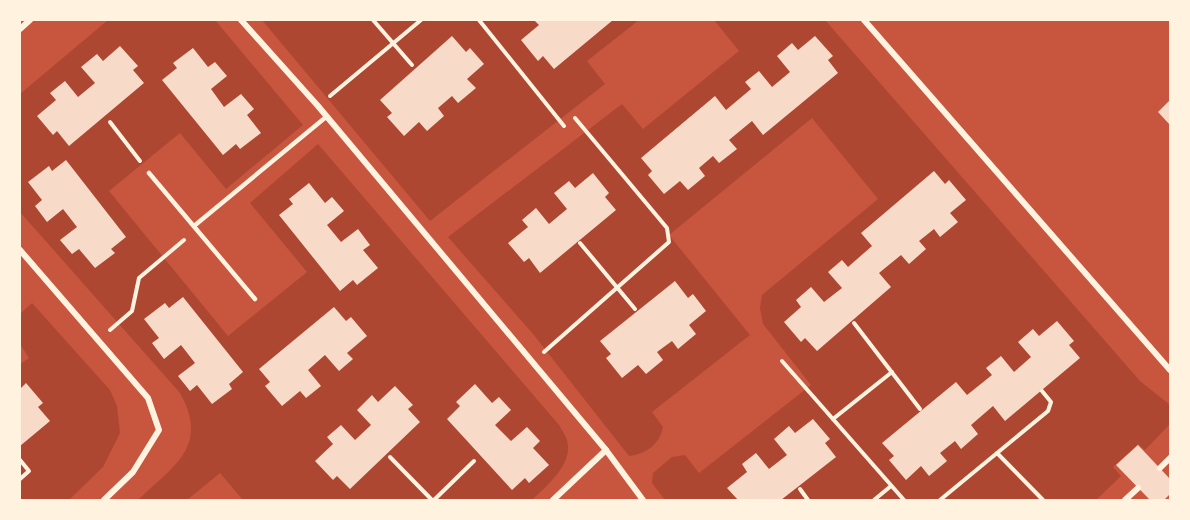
<svg xmlns="http://www.w3.org/2000/svg" width="1190" height="520" font-family="'Asap Condensed',sans-serif">
<style>
.green{fill:#ae4732}
.building{fill:#f7dbc8}
.lines{fill:none;stroke-linecap:round;stroke-linejoin:round}
.path{stroke:#fff3e0;stroke-width:4}
.service{stroke:#fff3e0;stroke-width:4.5}
.minor{stroke:#fff3e0;stroke-width:6}
</style>
<rect width="100%" height="100%" fill="#c8553d"/>
<g class="green">
<path d="M108,20H215L303,125L226,189L180,133L109,191L228,336L307,272L250,203L318,144L559,425C563,432 568,438 568,447C569,468 545,487 532,500H243L220,473L187,500H138C173,466 210,447 180,393L20,212V94Z"/>
<path d="M262,20H639L587,61L605,84L430,221Z"/>
<path d="M714,20H825L1140,381L1170,405V424L1145,450L1138,444L1113,467L1121,476L1096,500H665L652,483L653,473L672,457L685,455L699,473L811,385L763,324L760,308L762,295L878,199L812,118L669,235L750,335L652,412L663,427C660,444 646,454 629,456L533,334L448,237L622,104L643,129L739,51Z"/>
<path d="M32,303L110,390L117,406L120,433L103,467L69,500H20V364L29,358L20,344V314Z"/>
</g>
<g class="building">
<path d="M534,20H560L562,21L564,20H613L554,69L543,56L538,61L521,40L539,25Z"/>
<path d="M452,36L466,52L470,48L484,64L467,79L476,88L458,103L452,96L438,108L444,116L427,131L419,122L404,136L387,117L392,113L380,100Z"/>
<path d="M815,36L833,56L828,60L838,73L763,135L752,121L729,140L737,149L719,163L713,156L699,168L705,176L688,190L680,181L664,194L648,175L652,171L641,158L715,96L726,110L751,89L745,82L759,71L772,87L790,72L777,56L792,43L798,50Z"/>
<path d="M120,46L138,66L133,70L144,83L69,146L57,131L53,135L37,116L56,100L50,93L65,81L78,97L95,83L81,67L97,54L103,61Z"/>
<path d="M193,48L208,67L215,62L227,76L211,89L224,107L241,94L254,109L247,115L261,133L240,149L236,144L223,155L162,80L177,68L173,63Z"/>
<path d="M1170,100V125L1158,112Z"/>
<path d="M66,160L126,237L111,249L115,253L95,268L79,249L72,254L60,240L77,227L63,209L47,222L35,206L42,200L28,182L49,166L52,171Z"/>
<path d="M934,171L945,184L949,180L966,200L950,213L958,222L940,237L934,229L919,241L926,249L909,264L901,255L879,273L891,287L817,351L805,338L801,342L784,322L801,307L796,300L811,287L824,302L842,288L828,272L842,260L848,267L872,246L861,233Z"/>
<path d="M593,173L609,193L605,197L616,210L540,273L529,258L524,262L508,243L528,227L522,220L536,208L549,224L567,209L554,193L569,181L575,188Z"/>
<path d="M309,183L325,203L332,197L344,211L327,225L341,242L358,229L370,245L363,250L378,268L357,285L353,280L340,291L279,215L293,204L289,199Z"/>
<path d="M675,281L688,298L693,294L706,311L689,325L696,334L678,349L672,341L657,352L663,360L646,374L638,365L622,378L606,358L611,354L600,341Z"/>
<path d="M183,297L243,372L229,384L232,389L212,404L197,385L190,391L178,376L195,363L181,345L164,359L152,343L159,338L144,319L165,303L169,308Z"/>
<path d="M334,307L346,321L351,317L367,336L347,353L353,359L339,371L325,355L308,370L321,386L306,398L300,391L282,406L265,386L270,382L259,369Z"/>
<path d="M1057,321L1074,341L1069,345L1080,358L1005,421L993,406L971,425L978,434L961,449L955,441L940,453L947,461L929,476L921,466L906,480L889,460L894,456L882,443L956,382L967,395L992,375L986,368L1001,356L1014,372L1031,357L1018,342L1033,329L1039,336Z"/>
<path d="M26,383L43,403L38,407L50,421L20,446V389Z"/>
<path d="M475,384L492,403L499,397L511,410L495,425L511,441L527,427L540,441L533,448L549,465L529,483L525,478L512,490L447,419L460,406L456,402Z"/>
<path d="M395,386L413,405L408,409L420,422L350,489L337,476L333,480L315,461L333,444L327,437L341,425L355,440L371,425L357,410L372,395L378,402Z"/>
<path d="M813,419L830,439L825,443L836,457L781,500H738L727,488L747,472L742,464L756,453L769,469L787,455L774,439L789,426L795,433Z"/>
<path d="M1138,445L1170,479V494L1164,500H1150L1116,465Z"/>
</g>
<g class="lines">
<g class="path">
<path d="M373,20L412,65"/>
<path d="M479,20L564,126"/>
<path d="M330,96L421,20"/>
<path d="M110,122L140,161"/>
<path d="M580,243L635,309"/>
<path d="M854,323L920,409"/>
<path d="M110,330L132,311L139,278L184,240"/>
<path d="M544,352L669,242L667,228L575,118"/>
<path d="M782,361L904,500"/>
<path d="M833,419L892,372"/>
<path d="M997,453L1043,500"/>
<path d="M390,457L432,500"/>
<path d="M20,460L29,471L20,479"/>
<path d="M800,489L808,500"/>
<path d="M434,500L474,461"/>
<path d="M874,500L891,486"/>
<path d="M940,500L1048,411L1051,402L1042,391"/>
</g>
<g class="service">
<path d="M149,173L255,299"/>
<path d="M194,226L326,117"/>
</g>
<g class="minor">
<path d="M241,20L318,106L606,450L643,500"/>
<path d="M864,20L1170,370"/>
<path d="M20,29L30,20"/>
<path d="M20,250L148,398L159,430L133,472L104,500"/>
<path d="M1160,468L1170,458"/>
<path d="M553,500L606,450"/>
<path d="M1125,500L1138,488"/>
</g>
</g>
<rect width="1190" height="520" fill="none" stroke="#fff3e0" stroke-width="42"/>
</svg>
